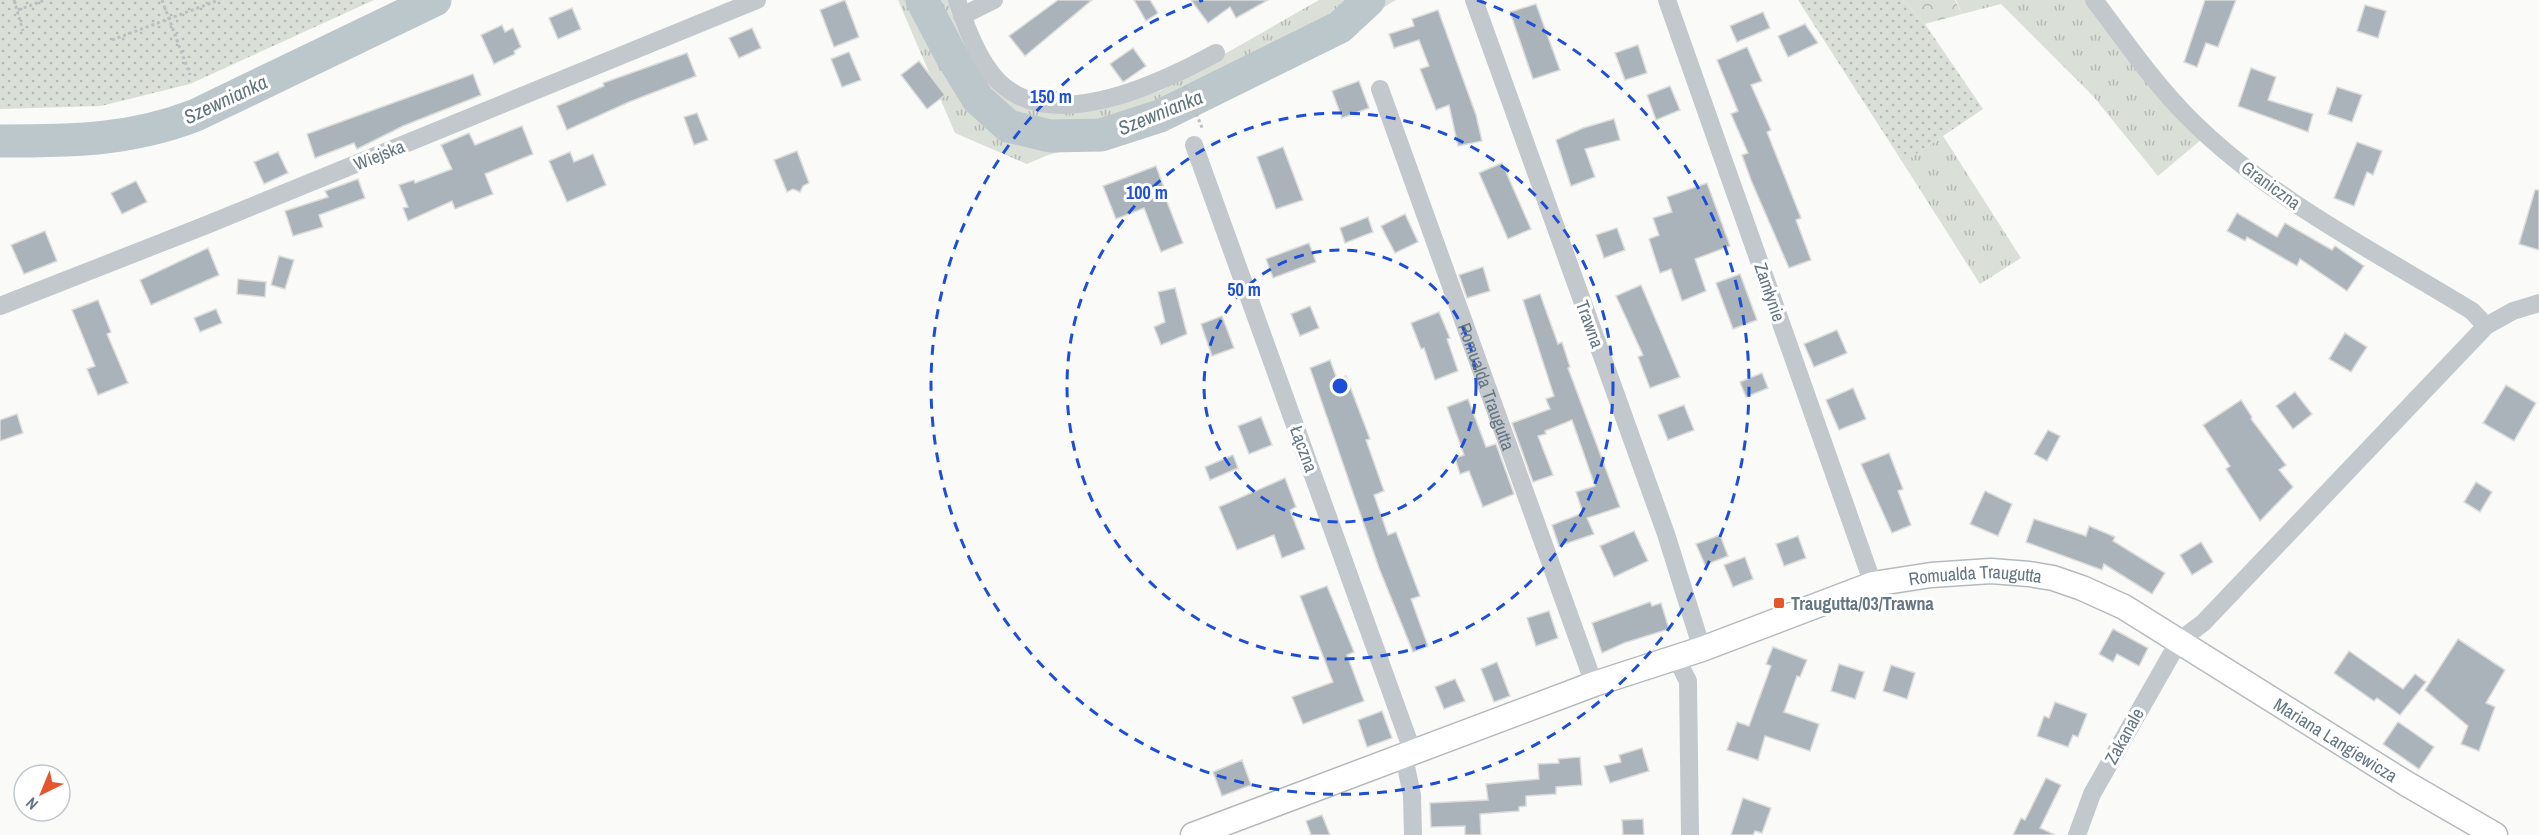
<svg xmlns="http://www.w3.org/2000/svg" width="2539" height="835" font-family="'Archivo Narrow',sans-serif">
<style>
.grass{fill:url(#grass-tufts)}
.forest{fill:url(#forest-crowns)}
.garden{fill:url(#garden-dots)}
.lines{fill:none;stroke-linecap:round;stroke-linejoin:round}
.river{stroke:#bbc7cb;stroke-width:33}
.building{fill:#aab3b9;stroke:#dcdcda;stroke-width:1.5}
.major-casing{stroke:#b5babe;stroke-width:27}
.path{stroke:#bbbfc2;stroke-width:3;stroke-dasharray:3 3;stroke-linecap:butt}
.minor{stroke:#c3c8cc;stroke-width:18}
.major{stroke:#fff;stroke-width:24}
.ring{fill:none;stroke:#1d4ed8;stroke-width:3;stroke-dasharray:10 8}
.poi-dot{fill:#e4572e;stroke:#fff;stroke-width:2}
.labels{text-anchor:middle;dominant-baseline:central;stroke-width:6;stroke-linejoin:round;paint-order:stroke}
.street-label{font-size:18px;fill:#657683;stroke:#fff}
.poi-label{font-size:18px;font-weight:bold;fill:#657683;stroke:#fff;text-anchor:start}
.water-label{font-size:20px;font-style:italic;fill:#60757c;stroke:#fff}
.centre{fill:#1d4ed8;stroke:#fff;stroke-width:3}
.ring-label{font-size:18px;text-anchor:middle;font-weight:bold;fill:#1d4ed8;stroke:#fff;stroke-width:6;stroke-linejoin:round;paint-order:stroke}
</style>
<defs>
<pattern id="grass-tufts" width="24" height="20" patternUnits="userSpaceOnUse" patternTransform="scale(1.5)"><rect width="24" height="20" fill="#dadfd7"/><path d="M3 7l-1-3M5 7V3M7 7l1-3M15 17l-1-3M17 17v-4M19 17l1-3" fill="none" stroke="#b4b9b4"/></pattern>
<pattern id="forest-crowns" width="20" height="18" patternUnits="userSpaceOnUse" patternTransform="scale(1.5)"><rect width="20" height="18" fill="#dadfd7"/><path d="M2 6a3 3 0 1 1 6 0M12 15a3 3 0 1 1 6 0" fill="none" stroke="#b4b9b4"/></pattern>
<pattern id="garden-dots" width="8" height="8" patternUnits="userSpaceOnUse" patternTransform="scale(1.5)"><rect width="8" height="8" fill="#dadfd7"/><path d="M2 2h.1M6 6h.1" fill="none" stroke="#b4b9b4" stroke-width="1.8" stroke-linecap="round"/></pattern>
</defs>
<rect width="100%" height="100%" fill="#fafaf8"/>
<g class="grass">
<path d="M898,0H950L999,92L1087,111L1160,91L1319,0H1396L1283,68L1182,119L1048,155L1027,164L955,133Z"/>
<path d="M1956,0H2089L2202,139L2158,176L2093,96L2001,4L1962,14Z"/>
<path d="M1943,136L2021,258L1980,284L1903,163Z"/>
</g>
<path class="forest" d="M1903,0H1955L1962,14L1925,24Z"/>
<g class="garden">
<path d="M0,0H374L190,84L101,106L0,109Z"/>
<path d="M1798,0H1903L1925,24L1983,109L1903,163Z"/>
</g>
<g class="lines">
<g class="river">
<path d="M922,0L951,55L978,99L1008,126L1050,136L1101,135L1160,116L1340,27L1369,0"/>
<path d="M0,141C70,141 130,141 196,115L435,0"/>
</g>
</g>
<g class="building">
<path d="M845,0L859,37L834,47L820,10Z"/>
<path d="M1058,0H1092L1025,56L1009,36Z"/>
<path d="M1134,0H1150L1158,13L1146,21Z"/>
<path d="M1191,0H1268L1236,18L1230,7L1208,23Z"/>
<path d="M2205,0H2236L2218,47L2206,43L2197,67L2184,62Z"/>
<path d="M1536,4L1560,70L1533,79L1510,12Z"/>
<path d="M2365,5L2386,11L2378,38L2357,31Z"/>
<path d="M572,8L581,29L558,39L549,18Z"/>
<path d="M1438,10L1476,115L1482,141L1458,146L1449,105L1436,110L1420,69L1429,66L1419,40L1394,48L1389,34L1414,26L1412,19Z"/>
<path d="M1763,12L1770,28L1737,42L1730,26Z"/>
<path d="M1805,24L1818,43L1788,57L1778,36Z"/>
<path d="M502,25L505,32L513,28L521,47L514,51L515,54L494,64L481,35Z"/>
<path d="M752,28L761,48L739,58L729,38Z"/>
<path d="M1638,45L1647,73L1625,80L1615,53Z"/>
<path d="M1747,47L1762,81L1751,85L1771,130L1767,132L1801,218L1796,220L1811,260L1789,268L1751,180L1742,155L1748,153L1731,114L1738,111L1717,60Z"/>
<path d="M1133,48L1146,66L1123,82L1110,64Z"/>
<path d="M849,52L861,80L842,87L831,59Z"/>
<path d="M687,53L696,76L629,102L567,130L557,106L604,86L603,83Z"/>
<path d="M919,61L945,95L927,109L901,75Z"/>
<path d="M2251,68L2276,77L2268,100L2313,114L2308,132L2238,106Z"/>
<path d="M473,74L481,95L403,126L357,149L354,143L315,158L307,134Z"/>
<path d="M1359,81L1369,108L1342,118L1332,91Z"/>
<path d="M1670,86L1680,110L1656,120L1647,95Z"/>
<path d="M2337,87L2362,95L2352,122L2328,114Z"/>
<path d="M697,113L708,140L694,145L684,117Z"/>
<path d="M1614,119L1620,140L1585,149L1595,177L1571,186L1556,140L1583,128Z"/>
<path d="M522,126L533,154L485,174L493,194L455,209L452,201L408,221L403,208L408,207L399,185L414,180L415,183L452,169L441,145L469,133L475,145Z"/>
<path d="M2357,142L2382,151L2373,175L2367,172L2354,206L2334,198Z"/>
<path d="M1283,147L1303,200L1276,209L1257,157Z"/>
<path d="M797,151L809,183L803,186L800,192L793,189L787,192L774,160Z"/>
<path d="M278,152L288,173L264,184L254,162Z"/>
<path d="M570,152L574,162L593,154L606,185L567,202L549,161Z"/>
<path d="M1502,163L1531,229L1508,239L1479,173Z"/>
<path d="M1156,166L1166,193L1164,194L1183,243L1161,252L1144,208L1116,219L1103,186Z"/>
<path d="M358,179L365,198L319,215L323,227L293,236L285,211L328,197L325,191Z"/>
<path d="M136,181L147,202L122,214L111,193Z"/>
<path d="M1707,183L1730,246L1695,259L1706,291L1682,301L1671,269L1660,273L1649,239L1659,235L1653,218L1672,212L1667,197Z"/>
<path d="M2535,190H2539V250L2519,244Z"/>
<path d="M2237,213L2277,237L2285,223L2332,250L2335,246L2364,266L2347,291L2300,259L2297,266L2247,237L2245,241L2227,231Z"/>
<path d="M1405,214L1418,242L1395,253L1381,226Z"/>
<path d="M1368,217L1373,232L1345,243L1340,228Z"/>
<path d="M1617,228L1625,250L1604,258L1596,235Z"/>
<path d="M45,231L57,261L24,274L11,245Z"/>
<path d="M1309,243L1316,262L1273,278L1266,259Z"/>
<path d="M208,248L219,275L151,305L140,280Z"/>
<path d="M279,256L294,260L285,289L271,285Z"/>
<path d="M1483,267L1490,291L1467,298L1459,275Z"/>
<path d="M1740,274L1757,320L1733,329L1716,283Z"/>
<path d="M238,279L266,282L265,297L237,294Z"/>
<path d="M1641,285L1680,377L1650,388L1638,357L1643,355L1616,296Z"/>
<path d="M1175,288L1187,334L1161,345L1154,327L1165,322L1158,292Z"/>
<path d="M1540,294L1558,344L1562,342L1570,367L1568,368L1620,507L1587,518L1594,534L1559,546L1552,525L1583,513L1576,492L1595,486L1572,420L1545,431L1546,434L1538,436L1553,475L1533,482L1512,423L1550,409L1546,399L1554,396L1523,300Z"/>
<path d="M98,300L111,332L107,334L128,383L98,395L87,369L95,366L72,310Z"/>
<path d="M1310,306L1319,328L1300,336L1291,314Z"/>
<path d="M216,309L222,323L200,332L194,318Z"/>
<path d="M1439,312L1450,338L1447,339L1458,371L1435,380L1424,348L1421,349L1411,323Z"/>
<path d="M1222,316L1234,348L1212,356L1201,324Z"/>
<path d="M1837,330L1847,353L1814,367L1804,344Z"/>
<path d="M2345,333L2367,347L2351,372L2329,359Z"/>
<path d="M1330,360L1337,379L1346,376L1370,439L1366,440L1384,491L1374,495L1388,535L1396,532L1420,596L1411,599L1428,646L1413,652L1379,568L1310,368Z"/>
<path d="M1762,373L1768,388L1746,397L1740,382Z"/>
<path d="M2506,385L2536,403L2514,441L2483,423Z"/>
<path d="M1853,388L1866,419L1839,430L1826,400Z"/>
<path d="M2295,392L2312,414L2293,429L2276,406Z"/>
<path d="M1468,399L1486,447L1496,444L1514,494L1483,507L1469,471L1460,474L1455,458L1464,455L1447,407Z"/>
<path d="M2241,400L2252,417L2251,419L2286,465L2279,470L2293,487L2260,521L2226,469L2230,466L2203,425Z"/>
<path d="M1684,405L1694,430L1668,440L1658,415Z"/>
<path d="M17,414L23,433L0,441V420Z"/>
<path d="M1261,417L1272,445L1249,454L1238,426Z"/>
<path d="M2048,430L2060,436L2047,461L2034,454Z"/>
<path d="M1889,453L1903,489L1898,491L1911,525L1892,533L1861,464Z"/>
<path d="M1233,455L1238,468L1210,480L1205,467Z"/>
<path d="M1285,478L1296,507L1290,510L1305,549L1282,558L1274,535L1237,550L1219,507Z"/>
<path d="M2476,482L2492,492L2480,512L2464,502Z"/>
<path d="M1985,491L2012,504L1998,536L1970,524Z"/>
<path d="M2034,519L2086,536L2089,526L2115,537L2113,541L2165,573L2152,594L2104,564L2102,570L2026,542Z"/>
<path d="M1634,531L1648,561L1614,577L1600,546Z"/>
<path d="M1720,535L1728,556L1705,565L1696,544Z"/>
<path d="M1798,536L1806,558L1784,566L1776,544Z"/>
<path d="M2201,542L2213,562L2192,575L2180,555Z"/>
<path d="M1745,557L1753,579L1733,587L1724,565Z"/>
<path d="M1327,586L1354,652L1347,655L1364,701L1303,724L1292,697L1333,682L1300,596Z"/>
<path d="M1650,602L1652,606L1661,603L1669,629L1624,643L1602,653L1592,623Z"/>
<path d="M1549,611L1558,638L1536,646L1527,618Z"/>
<path d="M2113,629L2148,648L2139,666L2117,654L2113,662L2099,654Z"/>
<path d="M2458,639L2505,670L2486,703L2495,707L2479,751L2461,744L2468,726L2425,690Z"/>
<path d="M1773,647L1807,660L1800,677L1797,676L1784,712L1819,724L1810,751L1765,736L1758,760L1727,750L1737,722L1749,726L1771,666L1766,664Z"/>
<path d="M2349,651L2403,689L2415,674L2426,682L2400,715L2377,698L2374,701L2334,673Z"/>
<path d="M1497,662L1510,696L1494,702L1481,669Z"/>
<path d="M1839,664L1864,672L1855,699L1831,691Z"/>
<path d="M1891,665L1915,673L1907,699L1883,691Z"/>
<path d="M1455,679L1465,701L1444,709L1435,687Z"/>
<path d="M2055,702L2087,714L2078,737L2073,735L2068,747L2037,736L2044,716L2049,718Z"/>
<path d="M1382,711L1392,738L1367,747L1358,720Z"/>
<path d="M2398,722L2434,747L2419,769L2383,744Z"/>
<path d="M1642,748L1649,771L1610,783L1604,766L1621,762L1619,755Z"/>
<path d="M1580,757L1582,785L1556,787V794L1526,796V806L1519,807V811L1480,814L1481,835H1465V826L1431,827L1430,803L1488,800L1486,784L1539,779L1538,764L1559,763L1558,759Z"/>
<path d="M1242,760L1251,785L1222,796L1213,772Z"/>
<path d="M2046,778L2061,785L2040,828L2055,835H2013L2021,818L2025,820Z"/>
<path d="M1743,798L1771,808L1762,833L1755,831L1753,835H1731Z"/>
<path d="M1322,815L1330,835H1311L1306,821Z"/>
<path d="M1643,819L1644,835H1623L1622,820Z"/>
</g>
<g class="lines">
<g class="major-casing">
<g id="major">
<path id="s2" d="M1193,835L1594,684L1702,649L1873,584L1931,575L1991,571L2029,574L2053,578L2082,588L2124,607L2407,784L2495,835"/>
</g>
</g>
<g class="path">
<path d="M14,0L23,31"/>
<path d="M162,0L190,75"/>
<path d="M18,10L45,0"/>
<path d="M112,40L219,0"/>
<path d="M1185,86L1203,130"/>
</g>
<g class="minor">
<path d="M957,0C966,27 978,60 998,81C1053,136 1161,83 1216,53"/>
<path d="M1474,0L1666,534L1702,649"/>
<path d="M1667,0L1873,584"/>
<path d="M2094,0C2124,39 2153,82 2188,117C2268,198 2376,252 2472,311L2486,326"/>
<path d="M962,16L994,0"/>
<path id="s1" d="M1380,89L1594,684"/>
<path d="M1194,145L1413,753"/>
<path d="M0,306L204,226L757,0"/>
<path d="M1676,658L1688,681L1690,835"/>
<path d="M1404,757L1412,795L1413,835"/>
<path d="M2077,835L2092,794L2179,641L2203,623L2486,326L2513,311L2539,303"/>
</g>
<use href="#major" class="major"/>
</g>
<g class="ring">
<circle cx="1340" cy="386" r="136"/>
<circle cx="1340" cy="386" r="273"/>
<path d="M1477 0A409 409 0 1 1 1203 0"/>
</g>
<rect class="poi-dot" x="1773" y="597" width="12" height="12" rx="3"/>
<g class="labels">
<g class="street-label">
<text transform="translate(379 155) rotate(-22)">Wiejska</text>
<text transform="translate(2271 185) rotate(36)">Graniczna</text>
<text transform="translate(1770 292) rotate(71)">Zamłynie</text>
<text transform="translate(1590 324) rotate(70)">Trawna</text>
<text stroke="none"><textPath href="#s1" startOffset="316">Romualda Traugutta</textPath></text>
<text transform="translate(1304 449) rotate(70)">Łączna</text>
<text stroke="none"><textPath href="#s2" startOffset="828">Romualda Traugutta</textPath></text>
<text transform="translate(2124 736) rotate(-61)">Zakanale</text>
<text stroke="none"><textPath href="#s2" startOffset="1233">Mariana Langiewicza</textPath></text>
</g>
<g class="poi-label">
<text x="1791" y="603">Traugutta/03/Trawna</text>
</g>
<g class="water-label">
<text transform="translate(225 99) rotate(-25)">Szewnianka</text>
<text transform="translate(1160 112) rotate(-22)">Szewnianka</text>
</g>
</g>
<circle cx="1340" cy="386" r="9" class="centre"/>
<g class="ring-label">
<text x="1051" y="103">150 m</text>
<text x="1147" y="199">100 m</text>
<text x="1244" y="296">50 m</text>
</g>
<g transform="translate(42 793) rotate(223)"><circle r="28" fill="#ffffff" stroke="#c1c8cd" stroke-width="1.5"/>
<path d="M0-4.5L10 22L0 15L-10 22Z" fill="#e4572e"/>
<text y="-9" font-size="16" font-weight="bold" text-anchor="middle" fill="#657683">N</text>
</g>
</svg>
